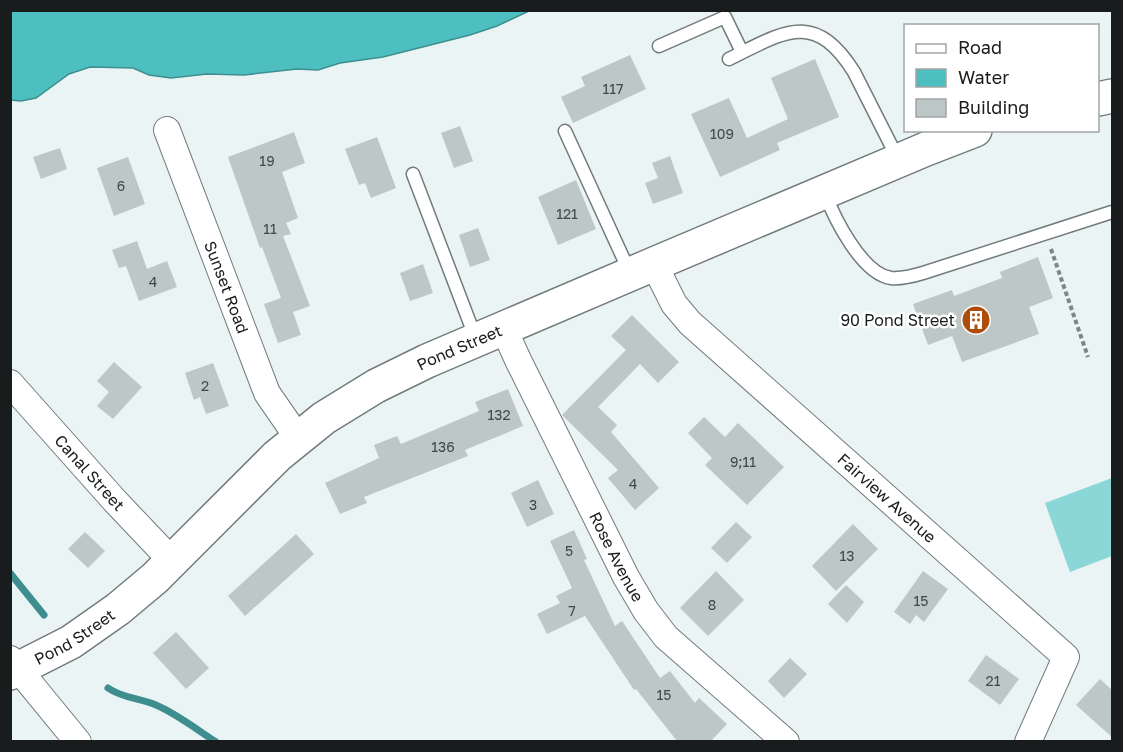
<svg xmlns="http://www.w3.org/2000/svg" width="1123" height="752" font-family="'Golos Text',sans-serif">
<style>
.green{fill:#8bd7d8}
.water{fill:#4ebfc1;stroke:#3e8e90;stroke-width:1.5}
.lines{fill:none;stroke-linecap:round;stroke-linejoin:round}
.stream{stroke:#3e8e90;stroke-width:7}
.building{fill:#bdc7c7}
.service-casing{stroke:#727b7b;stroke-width:15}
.minor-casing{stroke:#727b7b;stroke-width:28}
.secondary-casing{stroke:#727b7b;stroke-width:36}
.path{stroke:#7e8585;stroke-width:4;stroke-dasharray:4.5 3;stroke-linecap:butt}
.service{stroke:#fff;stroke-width:12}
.minor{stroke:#fff;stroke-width:26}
.secondary{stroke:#fff;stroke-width:33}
.labels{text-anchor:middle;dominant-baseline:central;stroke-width:5;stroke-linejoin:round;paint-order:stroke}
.number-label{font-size:14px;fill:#424747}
.street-label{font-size:16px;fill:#191c1c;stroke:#fff}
.poi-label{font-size:16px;fill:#191c1c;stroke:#fff;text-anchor:end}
</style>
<rect width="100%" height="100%" fill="#eaf4f4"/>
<path class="green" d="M1112,478V556L1070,572L1045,503Z"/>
<path class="water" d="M10,11L11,10L529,11L497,26L470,35L383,57L340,63L318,70L297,69L244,75L207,74L171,78L149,75L133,68L90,67L69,74L36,98L21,101L11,100Z"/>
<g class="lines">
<g class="stream">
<path d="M10,573L44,615"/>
<path d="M108,688C122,698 139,698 156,705C177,714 196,729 216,742"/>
</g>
</g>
<g class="building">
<path d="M630,55L646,89L573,123L561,97L585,86L581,77Z"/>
<path d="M815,59L839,117L777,143L780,150L720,177L691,114L729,98L747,138L788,119L771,78Z"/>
<path d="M460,126L473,161L454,168L441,133Z"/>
<path d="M294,132L305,163L282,172L298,218L286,223L291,234L283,236L310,306L293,312L301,335L278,343L264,304L281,298L262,247L260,248L228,157Z"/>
<path d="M377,137L396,188L371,198L365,183L359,185L345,149Z"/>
<path d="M60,148L67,169L41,179L33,157Z"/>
<path d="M670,156L683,193L653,204L645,183L658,178L652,163Z"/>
<path d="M128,157L145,204L114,216L97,168Z"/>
<path d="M576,180L596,229L558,245L538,197Z"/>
<path d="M478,228L490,260L470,267L459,235Z"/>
<path d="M137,241L147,269L167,261L177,287L139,301L126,266L119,268L112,250Z"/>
<path d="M1038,257L1053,298L1029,307L1039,334L962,362L952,336L928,345L913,304L952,290L954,296L1002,278L1000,272Z"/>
<path d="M423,264L433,293L410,301L400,273Z"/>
<path d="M632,315L679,362L658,383L640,364L598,407L617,425L611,432L659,488L635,510L608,478L618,470L562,415L626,350L611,336Z"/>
<path d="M114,362L142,387L113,419L97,406L109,392L97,381Z"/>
<path d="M213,363L229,406L206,414L200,397L194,400L185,373Z"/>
<path d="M508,389L523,426L465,450L468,456L364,497L367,503L340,514L325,483L379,458L374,445L397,436L401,444L479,411L475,402Z"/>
<path d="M704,417L725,437L738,423L784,467L747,505L705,465L712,458L688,433Z"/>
<path d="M538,480L554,514L527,527L511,493Z"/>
<path d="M736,522L752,537L727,563L711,548Z"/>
<path d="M853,524L878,549L836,591L812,566Z"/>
<path d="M574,530L587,559L584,560L615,626L622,621L660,678L670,671L695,703L699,698L727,724L711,741H677L636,689L634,690L585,616L547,634L537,614L560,603L556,596L572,588L550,541Z"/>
<path d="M85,532L105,551L88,568L68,549Z"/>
<path d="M296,534L314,554L245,616L228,596Z"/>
<path d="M716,571L744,600L708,636L680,608Z"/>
<path d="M923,571L948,589L924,622L916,615L910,624L894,612Z"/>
<path d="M846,585L864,602L847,623L828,604Z"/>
<path d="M176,632L209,668L186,689L153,653Z"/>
<path d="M986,655L1019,679L1000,705L968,681Z"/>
<path d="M790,658L807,674L784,698L768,681Z"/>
<path d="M1100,679L1113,691V738L1076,705Z"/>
</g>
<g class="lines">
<g class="service-casing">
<g id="service">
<path d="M659,46L725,17L742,52"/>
<path d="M729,59C784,32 814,9 854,72L898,159"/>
<path d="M565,131L630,273"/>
<path d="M413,174L476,339"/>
<path d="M825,193C834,218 862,274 891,278C902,279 913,276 923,273L1112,212"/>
</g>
</g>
<g class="minor-casing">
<g id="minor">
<path id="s1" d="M167,130L267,393L298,438"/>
<path id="s2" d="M654,264L674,304L690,323L1066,657L1028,742"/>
<path id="s3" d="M504,329L518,360L626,577L646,611L666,637L786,742"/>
<path id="s4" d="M10,383L115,501L172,561"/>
<path d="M10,659L78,742"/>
</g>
</g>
<g class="secondary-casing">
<g id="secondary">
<path d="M1098,99L1112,96"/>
<path id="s5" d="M10,673L71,642L118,609L155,578L277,456L324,418L376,386L427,361L654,264L926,149L975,130"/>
</g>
</g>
<path class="path" d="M1051,249L1088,357"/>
<use href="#service" class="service"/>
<use href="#minor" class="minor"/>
<use href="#secondary" class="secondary"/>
</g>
<defs>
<g id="building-disc" transform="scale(1.5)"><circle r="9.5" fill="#ae4c0b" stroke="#fff"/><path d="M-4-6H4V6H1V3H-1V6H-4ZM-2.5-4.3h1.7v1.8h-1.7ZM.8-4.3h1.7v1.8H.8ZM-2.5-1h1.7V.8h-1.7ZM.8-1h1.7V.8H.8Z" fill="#fff"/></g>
</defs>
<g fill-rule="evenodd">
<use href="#building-disc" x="976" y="320"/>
</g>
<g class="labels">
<g class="number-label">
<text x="613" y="88">117</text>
<text x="722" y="133">109</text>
<text x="267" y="160">19</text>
<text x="121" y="185">6</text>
<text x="567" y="213">121</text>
<text x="270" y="228">11</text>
<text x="153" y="281">4</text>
<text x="205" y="385">2</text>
<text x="499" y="414">132</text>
<text x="443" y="446">136</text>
<text x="743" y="461">9;11</text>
<text x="633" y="483">4</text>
<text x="533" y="504">3</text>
<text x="569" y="550">5</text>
<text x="847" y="555">13</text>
<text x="921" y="600">15</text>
<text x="712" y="604">8</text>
<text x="572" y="610">7</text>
<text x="993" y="680">21</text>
<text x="664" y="694">15</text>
</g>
<g class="street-label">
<text stroke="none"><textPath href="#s1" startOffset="168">Sunset Road</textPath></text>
<text stroke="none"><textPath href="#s5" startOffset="560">Pond Street</textPath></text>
<text stroke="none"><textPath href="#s4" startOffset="120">Canal Street</textPath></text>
<text stroke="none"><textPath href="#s2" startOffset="333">Fairview Avenue</textPath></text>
<text stroke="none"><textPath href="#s3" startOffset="254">Rose Avenue</textPath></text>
<text stroke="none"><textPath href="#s5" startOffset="74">Pond Street</textPath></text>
</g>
<g class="poi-label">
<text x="955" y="320">90 Pond Street</text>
</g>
</g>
<rect width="1123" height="752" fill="none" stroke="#191c1c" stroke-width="24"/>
<rect x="904" y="24" width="195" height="108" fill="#ffffff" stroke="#a3a4a4" stroke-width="1.5"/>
<rect x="916" y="44" width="30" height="9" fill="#ffffff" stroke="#a3a4a4" stroke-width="1.5"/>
<text x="958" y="54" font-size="18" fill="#191c1c">Road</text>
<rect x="916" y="69" width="30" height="18" fill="#4ebfc1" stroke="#a3a4a4" stroke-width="1.5"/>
<text x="958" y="84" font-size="18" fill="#191c1c">Water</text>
<rect x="916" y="99" width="30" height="18" fill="#bdc7c7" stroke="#a3a4a4" stroke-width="1.5"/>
<text x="958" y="114" font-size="18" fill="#191c1c">Building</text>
</svg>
